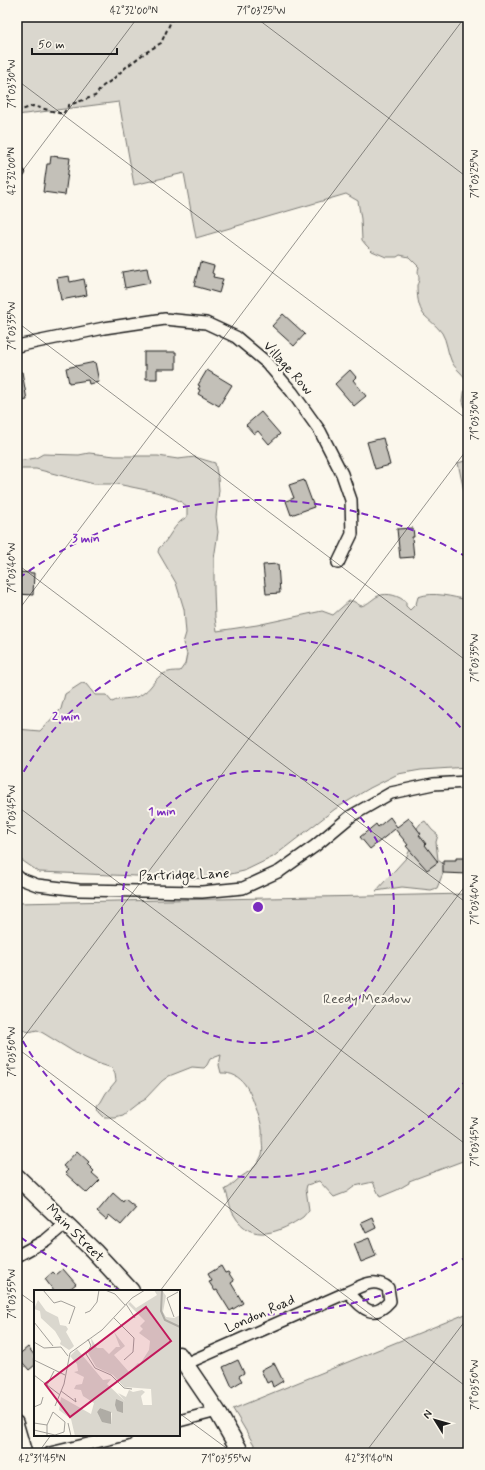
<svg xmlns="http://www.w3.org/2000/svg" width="485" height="1470" font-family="Mynerve,sans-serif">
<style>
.green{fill:#dad7ce;stroke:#7b7a75}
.building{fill:#c3c0b8;stroke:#1c1c1c}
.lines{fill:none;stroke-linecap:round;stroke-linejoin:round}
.lane-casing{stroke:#1c1c1c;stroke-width:8}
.street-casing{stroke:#1c1c1c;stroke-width:14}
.secondary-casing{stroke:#1c1c1c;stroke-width:19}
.path{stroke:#1c1c1c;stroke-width:2;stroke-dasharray:4 3;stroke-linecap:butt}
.lane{stroke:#fbf7ec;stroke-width:5.5}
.street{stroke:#fbf7ec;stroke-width:11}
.secondary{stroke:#fbf7ec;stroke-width:16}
.ticks{fill:none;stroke:#1c1c1c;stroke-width:1;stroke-opacity:0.45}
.ring{fill:none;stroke:#7b2cbf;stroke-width:2;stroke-dasharray:7 5}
.labels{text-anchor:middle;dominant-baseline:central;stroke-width:4;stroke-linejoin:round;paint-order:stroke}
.street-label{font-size:14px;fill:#1c1c1c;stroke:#fbf7ec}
.park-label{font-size:14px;fill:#555451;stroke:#fbf7ec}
.inset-river{fill:none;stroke:#afaca5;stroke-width:2}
.inset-road{fill:none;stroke:#a29f99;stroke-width:1}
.view{fill:#c2185b;fill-opacity:0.15;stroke:#c2185b;stroke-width:2}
.inset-edge{fill:none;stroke:#1c1c1c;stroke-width:2}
.centre{fill:#7b2cbf;stroke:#fbf7ec;stroke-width:2}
.ring-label{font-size:12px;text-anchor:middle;font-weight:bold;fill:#7b2cbf;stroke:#fbf7ec;stroke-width:4;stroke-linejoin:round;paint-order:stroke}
.neatline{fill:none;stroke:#1c1c1c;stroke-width:1.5}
.ticks-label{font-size:10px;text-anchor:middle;fill:#1c1c1c}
</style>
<rect width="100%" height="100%" fill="#fbf7ec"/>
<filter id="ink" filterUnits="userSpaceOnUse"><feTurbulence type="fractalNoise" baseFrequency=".025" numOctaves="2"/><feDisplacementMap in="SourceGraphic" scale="8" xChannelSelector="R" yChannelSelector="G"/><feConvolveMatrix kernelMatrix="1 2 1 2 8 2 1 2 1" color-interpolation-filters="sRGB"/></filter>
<g filter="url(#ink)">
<g class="green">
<path d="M17,17H468V419L463,401L466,379C461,372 454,368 451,360C447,351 447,341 442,333C437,326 430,321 424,315C418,307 417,295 417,285C418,283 419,281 419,279C419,274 417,273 419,267L409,257L400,255L397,257H386L372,251L366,245L362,240L361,219L358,201L346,194L196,238L184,173L134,185L119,102L17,115Z"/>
<path d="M89,453L115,456H158L178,459L195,457L215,463L218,478L219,490L216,517L218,532L214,559V590L215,618L217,631L257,625L322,611L333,615L349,601H353L361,606C369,604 372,599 378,596C388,592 399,596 406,602V606L410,610L416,604L418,597C434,591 452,597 468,600V767L421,770L398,774L370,788L335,809L273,857L244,871L209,879L39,872L17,857V729L40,731L61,709L65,694L82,683L86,684L95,695H106L112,702C122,697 130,700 139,696C157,687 153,670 180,671L185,664L187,654L183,643L186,633L184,609L176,583L158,552L159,548C170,539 173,524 187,517V508L183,503L176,499L156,492L117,484H94L36,469H17V461L36,458L43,454L79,455Z"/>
<path d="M468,460V510L458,463Z"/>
<path d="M425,821L432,830L438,835L436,842L438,860L446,866L437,888L431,890L402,887L376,891L406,858L418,833L417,828L420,824Z"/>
<path d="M468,894V1159L409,1181V1183L397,1190L380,1197L373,1182L355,1186L347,1192L334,1197L319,1181L307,1185L306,1189L309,1210C307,1212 305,1215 303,1217C281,1232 251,1245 234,1215C229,1207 229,1198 225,1189C230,1188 231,1185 235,1182C244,1173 255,1171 261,1157C264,1151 262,1145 262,1138C263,1127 260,1119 256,1109C250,1091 243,1072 221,1073L219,1065L221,1055L210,1059L207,1065L204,1068L192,1067L169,1076L162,1081L145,1099L136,1104L122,1115L114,1117H104L99,1112L98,1107L106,1093L116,1081L115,1074L112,1068L94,1062L79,1055L43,1033L37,1030C26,1033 27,1032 17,1026V903Z"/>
<path d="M468,1313V1453H259L233,1409Z"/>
</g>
<g class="building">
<path d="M51,156L70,158L65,195L43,192L47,164H50Z"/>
<path d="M200,262L214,266L212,273L214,274L213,277L223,279L219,293L194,286Z"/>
<path d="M147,268L150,283L125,288L122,272Z"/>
<path d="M69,276L70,282L84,279L87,295L61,300L57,278Z"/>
<path d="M283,314L305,334L294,346L272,326Z"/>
<path d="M144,352H176V369H157V379H146V365H144Z"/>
<path d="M95,362L99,382L89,384L88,380L69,383L66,368Z"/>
<path d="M207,370L232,385L219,406L198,394L200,390L198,389L200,386L198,385Z"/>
<path d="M350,370L356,377L353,380L366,396L354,406L335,384Z"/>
<path d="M17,372H22L27,400L17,402Z"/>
<path d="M261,412L280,434L269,444L258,431L254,434L246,425Z"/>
<path d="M383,438L390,465L375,469L367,442Z"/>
<path d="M304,480L314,507L291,515L286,501L294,498L289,485Z"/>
<path d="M413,528L414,537H412L414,557L400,558L397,529Z"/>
<path d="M278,564L280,593L266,594L263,565Z"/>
<path d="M17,572L34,573L33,595L17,594Z"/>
<path d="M390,817L397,827L409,818L421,834L419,835L426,844L425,845L438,862L427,870L406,846L408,845L395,829L370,849L360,837L376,824L378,827Z"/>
<path d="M456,858H468V874L443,873V860H456Z"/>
<path d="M77,1151L89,1162L87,1164L94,1171L92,1173L100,1180L87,1193L65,1173L68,1170L63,1166Z"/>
<path d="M113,1193L123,1202L125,1199L136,1208L121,1225L109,1215L106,1220L97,1212Z"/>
<path d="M372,1217L376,1228L366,1233L361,1222Z"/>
<path d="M369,1238L376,1256L361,1262L354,1244Z"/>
<path d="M221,1266L225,1273L228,1272L234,1281L231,1283L243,1303L230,1311L217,1290L215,1291L209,1282L212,1281L208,1274Z"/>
<path d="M63,1269L76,1284L67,1291H54L45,1279L53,1272L56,1275Z"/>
<path d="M28,1347L35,1356V1365L29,1370L17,1356Z"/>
<path d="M238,1360L244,1373L239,1376L242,1381L232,1387L223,1367Z"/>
<path d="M274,1363L283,1381L273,1387L271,1381L267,1383L261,1370Z"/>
</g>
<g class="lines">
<g class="lane-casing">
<path id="lane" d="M17,170L22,173"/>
</g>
<g class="street-casing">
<g id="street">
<path d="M17,346L104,328L165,319L206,323L236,337L266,362L292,392L320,431L342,474L351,500L352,534L338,563"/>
<path d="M17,876L21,879L37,885L79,890L202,892L243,888L280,871L315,846L351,816L391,793L433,784L468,782"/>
<path d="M17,1256L46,1240L66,1223"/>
<path d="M185,1364L348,1292C362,1286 374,1277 388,1288L390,1301C372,1322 362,1307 348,1292"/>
<path d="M179,1421L217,1411"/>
<path d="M17,1422L26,1453"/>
<path d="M50,1453L126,1435"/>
</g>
</g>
<g class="secondary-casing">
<g id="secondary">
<path d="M17,1177L94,1251L131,1291"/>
<path d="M179,1355L217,1411L241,1453"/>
</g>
</g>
<path class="path" d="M17,110L19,111L33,106L63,114L69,105L95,96L103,86L112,80L125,68L142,55L161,43L173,17"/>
<use href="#lane" class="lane"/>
<use href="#street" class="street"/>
<use href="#secondary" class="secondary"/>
</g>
</g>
<path class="ticks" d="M255,17L468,178M17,80L468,420M17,178L138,17M17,322L468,662M17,564L468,904M17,612L465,17M17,806L468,1146M17,1046L468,448M17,1048L468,1388M17,1291L35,1304M160,1291L468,882M179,1413L233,1453M38,1453L51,1435M365,1453L468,1317"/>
<g class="ring">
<circle cx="258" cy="907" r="136"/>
<path d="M467 1079A271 271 0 0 1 18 1032M18 782A271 271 0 0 1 467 735"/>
<path d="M468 1256A407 407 0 0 1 180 1307M122 1291A407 407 0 0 1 19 1236M19 578A407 407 0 0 1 468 558"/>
</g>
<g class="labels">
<g class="street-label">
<text transform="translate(288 368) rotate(48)">Village Row</text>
<text transform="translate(184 875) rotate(-2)">Partridge Lane</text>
<text transform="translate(75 1233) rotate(45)">Main Street</text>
<text transform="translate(260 1314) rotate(-24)">London Road</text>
</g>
<g class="park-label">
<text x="367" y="999">Reedy Meadow</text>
</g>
</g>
<g transform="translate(34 1290)">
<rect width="146" height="146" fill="#fbf7ec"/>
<path d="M120,0H128L132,6L129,22L132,27L140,28L146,25V146H41L37,129L25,120L27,107L57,124L60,113L49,106L47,100L40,99L42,95L48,94L50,87L40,82L44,81L43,74L36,66L43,59L69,90L77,89L73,94L91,111L84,103L92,107L95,100L99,102L108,100L111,102L107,106L109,115H118L117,99L90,97L79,85L62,77L54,63L58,56L57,48L63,58H69L75,64L82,57H86L80,42L91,56L80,65L95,82L104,73L106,74L115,60L116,51L105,43L109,39L106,36L111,31L94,14L96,12L102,18L123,5ZM66,118L78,123L77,134L66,128L63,122ZM4,10L12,21L24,27L26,35L32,36L34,39L32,42L40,56L38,58L35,60L26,54L27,51L21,41L7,28L6,21L0,19Z" fill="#dad7ce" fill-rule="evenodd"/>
<path d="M82,109L89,112V123L83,121L81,115ZM66,118L77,122V134L68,132L63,122Z" fill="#afaca5"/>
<path class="inset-river" d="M128,0L127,21L131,30L146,37"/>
<path class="inset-road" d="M9,0L20,13L27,11M71,0L81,4L91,15M27,11L41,17L35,34M92,14L101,28M51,23L56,21L63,12L65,0M140,27L133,8L144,2M80,28L100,48L99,62L90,70M0,32L19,56M54,49L57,56L52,64L61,78L77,85L90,98L98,99M0,52L10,58L27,57L34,66M0,70L31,85M0,85L26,105M13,95L20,81M27,101L42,112L41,108M21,116L30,94L36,63L68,40L98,8L111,0M0,117L7,114L9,107M0,133L13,135M34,133L37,146M0,140L21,145L30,142L31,132L19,122M13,146V135L19,122"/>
<path class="view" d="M112,17L137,51L36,127L11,94Z"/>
<rect width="146" height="146" class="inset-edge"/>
</g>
<circle cx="258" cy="907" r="6" class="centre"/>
<g class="ring-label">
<text x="86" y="542">3 min</text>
<text x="66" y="720">2 min</text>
<text x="162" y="815">1 min</text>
</g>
<rect width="485" height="1470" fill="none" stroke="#fbf7ec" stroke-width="44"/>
<g transform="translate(435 1420) rotate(307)" stroke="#fbf7ec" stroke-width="3" paint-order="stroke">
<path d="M0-3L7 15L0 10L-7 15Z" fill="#1c1c1c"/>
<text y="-6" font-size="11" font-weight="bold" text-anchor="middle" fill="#1c1c1c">N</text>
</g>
<path d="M32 48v6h85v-6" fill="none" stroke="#1c1c1c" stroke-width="2"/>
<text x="38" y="48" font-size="12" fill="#1c1c1c" stroke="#fbf7ec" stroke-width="3" paint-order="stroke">50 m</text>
<rect x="22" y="22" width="441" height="1426" class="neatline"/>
<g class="ticks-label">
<text x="134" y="14">42°32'00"N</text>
<text x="261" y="14">71°03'25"W</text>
<text transform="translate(11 84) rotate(-90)" y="4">71°03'30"W</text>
<text transform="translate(11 171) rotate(-90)" y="4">42°32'00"N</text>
<text transform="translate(474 174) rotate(-90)" y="4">71°03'25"W</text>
<text transform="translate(11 326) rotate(-90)" y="4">71°03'35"W</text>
<text transform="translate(474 416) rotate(-90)" y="4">71°03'30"W</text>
<text transform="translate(11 568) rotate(-90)" y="4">71°03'40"W</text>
<text transform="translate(474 658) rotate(-90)" y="4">71°03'35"W</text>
<text transform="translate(11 810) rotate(-90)" y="4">71°03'45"W</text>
<text transform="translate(474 900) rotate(-90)" y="4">71°03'40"W</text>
<text transform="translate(11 1052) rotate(-90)" y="4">71°03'50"W</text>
<text transform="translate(474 1142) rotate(-90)" y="4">71°03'45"W</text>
<text transform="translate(11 1294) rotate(-90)" y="4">71°03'55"W</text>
<text transform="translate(474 1385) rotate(-90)" y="4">71°03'50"W</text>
<text x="42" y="1462">42°31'45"N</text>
<text x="226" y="1462">71°03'55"W</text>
<text x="369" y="1462">42°31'40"N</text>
</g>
</svg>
